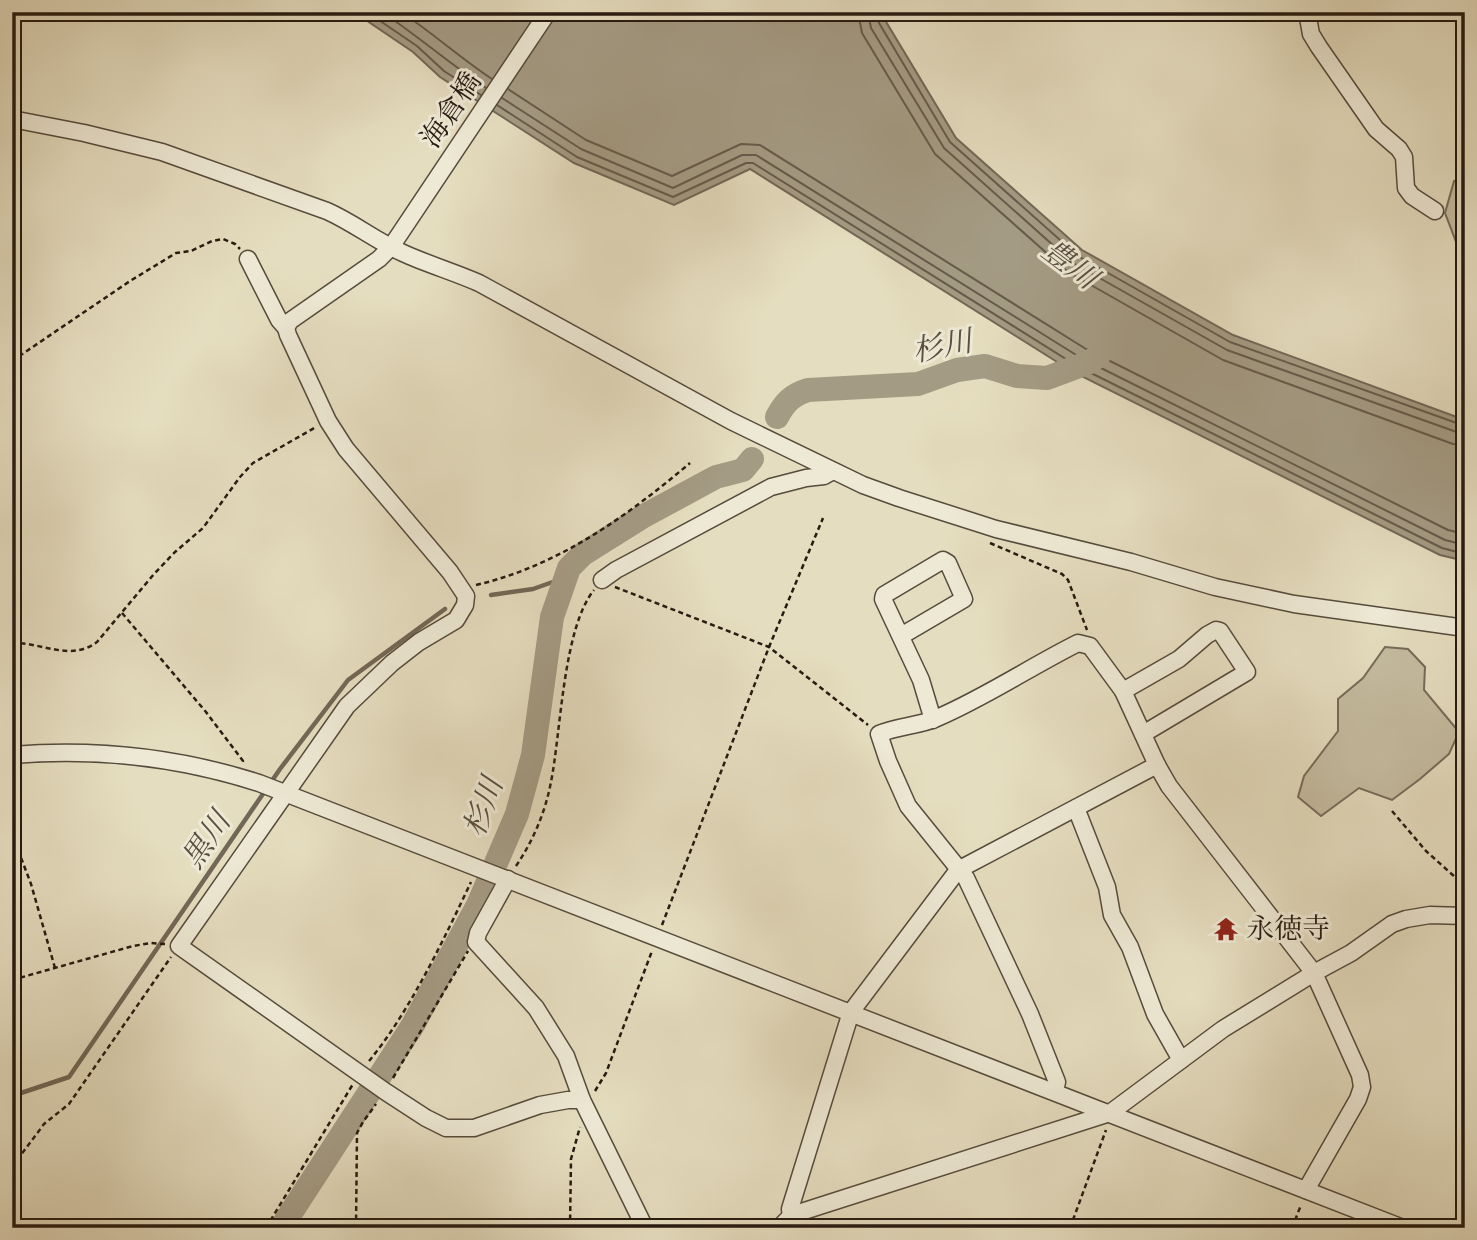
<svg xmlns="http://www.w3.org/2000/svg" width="1477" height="1240" font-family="Alegreya,'Noto Serif JP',serif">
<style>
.green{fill:#c5bca1;stroke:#766b59;stroke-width:2}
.water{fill:#a49b84;stroke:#726756;stroke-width:2}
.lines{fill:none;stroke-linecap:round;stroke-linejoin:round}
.shore{stroke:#665a4a;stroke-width:2}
.stream{stroke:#726756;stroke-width:4.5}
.river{stroke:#a49b84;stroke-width:24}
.minor-casing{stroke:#564b3c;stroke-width:19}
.path{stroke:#271a11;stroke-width:2.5;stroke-dasharray:5 3.5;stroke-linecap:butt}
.minor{stroke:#eee9d5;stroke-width:16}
.labels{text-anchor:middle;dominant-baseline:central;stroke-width:6;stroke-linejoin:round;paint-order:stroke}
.street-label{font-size:28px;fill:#271a11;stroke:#eee9d5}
.poi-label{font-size:28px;fill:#271a11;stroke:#eee9d5;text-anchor:start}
.water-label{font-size:30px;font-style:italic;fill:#594e3f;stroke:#eee9d5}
</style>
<rect width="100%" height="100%" fill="#e5ddbf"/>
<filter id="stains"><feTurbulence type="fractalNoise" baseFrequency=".00286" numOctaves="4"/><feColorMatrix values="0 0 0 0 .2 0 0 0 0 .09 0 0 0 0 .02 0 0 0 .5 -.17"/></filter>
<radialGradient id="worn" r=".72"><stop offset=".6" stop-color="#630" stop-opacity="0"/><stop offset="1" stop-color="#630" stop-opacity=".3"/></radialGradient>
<g class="green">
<path d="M1465,177V251L1458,247L1445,213L1454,181Z"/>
<path d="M1385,647L1408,649L1425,667L1424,690L1459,732L1449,754L1420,779L1392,800L1359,788L1321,816L1298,797L1304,776L1338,731V699L1363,678Z"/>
</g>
<path class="water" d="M354,12H883L885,20L956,138L1082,250L1233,335L1465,420V561L1440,555L1073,372L750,169L674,205L574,163L440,77L413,52Z"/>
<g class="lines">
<g class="shore">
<path d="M367,12L417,46L444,71L481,95"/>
<path d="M382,12C418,36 450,64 486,88"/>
<path d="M401,12C433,33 460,58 492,79"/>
<path d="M858,12L862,33L935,154L1068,272L1223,360L1453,444L1465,445"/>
<path d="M868,12L871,28L944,148L1073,263L1227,350L1465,435"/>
<path d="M877,12L879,23L950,142L1078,256L1230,342L1465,426"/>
<path d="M508,89L586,140L672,176L741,144L760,145L1086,349L1448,530L1465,534"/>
<path d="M502,98L581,149L673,188L742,155H756L1081,358L1445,540L1465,545"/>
<path d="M497,105L577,157L673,197L746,163H753L1077,366L1442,548L1465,554"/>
</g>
<g class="stream">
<path d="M491,595L533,589L564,578"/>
<path d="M12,1096L69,1077L280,769L348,680L445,609"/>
</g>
<g class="river">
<path d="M777,417C785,402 792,395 808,390L918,384L957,370L985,366L1017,376L1047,378L1090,362L1099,355"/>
<path d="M281,1228L413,1025L478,905L517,814L533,755L552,617L569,568L583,554L642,517L716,477L743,470L752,459"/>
</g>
<g class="minor-casing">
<g id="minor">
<path d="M548,12L391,247L379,259L290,321L286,328L288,335L328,421L346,449L450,572L466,596L465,605L456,620L419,642L392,663L347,706L179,946L386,1092L426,1118L446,1128H474L540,1105L568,1100H582"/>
<path d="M1307,12L1311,34L1319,47L1376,129L1399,149L1404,157L1406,188L1412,196L1435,211"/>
<path d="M12,119L84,133L162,152L327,211C354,223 376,241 403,253C427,264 454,272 479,283L731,421L863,485L899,498L996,529L1131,562L1215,587L1294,604L1465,628"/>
<path d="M248,259L279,320L286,328"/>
<path d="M602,580L616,570L771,487L806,478L824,476L833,471"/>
<path d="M901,636L964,599L948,563L943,560L884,595L883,599L921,680L933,720"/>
<path d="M1123,691L1179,659L1207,635L1216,630L1220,631L1247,672L1143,734"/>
<path d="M12,755C97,748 178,757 259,783L1403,1228"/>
<path d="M1076,808L1107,887L1112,915L1130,947L1155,1014L1181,1060"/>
<path d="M508,879L478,933L476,942L536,1008L566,1056L582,1100L645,1228"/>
<path d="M1306,1190L1358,1099L1362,1087L1360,1075L1314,973L1351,953L1392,924L1406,919L1430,915L1465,916"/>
<path d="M791,1216L790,1209L851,1012L958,870L1157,765"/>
<path d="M779,1228L791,1216L798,1213L1110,1113L1223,1029L1314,973L1169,786L1157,765L1123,691L1090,646L1078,643C1030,667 986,697 937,718C919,726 897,726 879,734L888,761L908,806L966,878L1030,1014L1057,1082L1055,1091"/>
</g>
</g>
<g class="path">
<path d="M12,361L130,281L176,253L191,251L212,241L223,239L235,244L240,249"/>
<path d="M990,543L1062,574L1068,580L1087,630"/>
<path d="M476,585C558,566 626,517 690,463"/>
<path d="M615,587L769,647L868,725"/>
<path d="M122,613L206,712L243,761L242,763"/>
<path d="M12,643C42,642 70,662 97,642L154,574L175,552L203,528L240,477L253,463L316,427"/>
<path d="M1392,811L1426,851L1465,886"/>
<path d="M12,834L31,884L55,968"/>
<path d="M516,866C533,841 545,813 551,782C561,732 563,628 594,590"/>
<path d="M662,925L769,647L823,518"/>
<path d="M12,980L133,946L151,943L165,944"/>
<path d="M369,1061C409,1013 444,939 471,882"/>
<path d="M393,1078L468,951"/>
<path d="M595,1091L606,1073L652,951"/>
<path d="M12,1167L44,1124L69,1104L171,957"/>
<path d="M266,1228L353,1084"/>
<path d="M356,1228L357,1133L363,1122L376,1104"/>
<path d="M570,1228L571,1159L580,1127"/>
<path d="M1070,1228L1106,1130"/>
<path d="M1292,1228L1301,1205"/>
</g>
<use href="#minor" class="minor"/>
</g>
<defs>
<g id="temple-bare" transform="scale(1.89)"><path d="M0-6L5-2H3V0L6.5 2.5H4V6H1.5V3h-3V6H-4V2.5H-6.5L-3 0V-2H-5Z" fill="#8f2418" stroke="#eee9d5" stroke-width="2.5" paint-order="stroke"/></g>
</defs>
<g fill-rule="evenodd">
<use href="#temple-bare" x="1226" y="929"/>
</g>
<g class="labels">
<g class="street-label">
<text transform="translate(451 110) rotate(-56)">海倉橋</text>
</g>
<g class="poi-label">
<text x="1246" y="929">永徳寺</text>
</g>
<g class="water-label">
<text transform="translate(1070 264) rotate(37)">豊川</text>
<text transform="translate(942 346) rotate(-11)">杉川</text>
<text transform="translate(483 807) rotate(-70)">杉川</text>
<text transform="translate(206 840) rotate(-56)">黒川</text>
</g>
</g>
<rect width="1477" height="1240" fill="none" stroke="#e5ddbf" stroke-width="42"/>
<rect x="14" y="14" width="1449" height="1212" fill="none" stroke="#271a11" stroke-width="3.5"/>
<rect x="21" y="21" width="1435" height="1198" fill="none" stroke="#271a11" stroke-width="2"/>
<rect width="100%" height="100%" filter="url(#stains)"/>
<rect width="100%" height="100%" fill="url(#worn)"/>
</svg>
